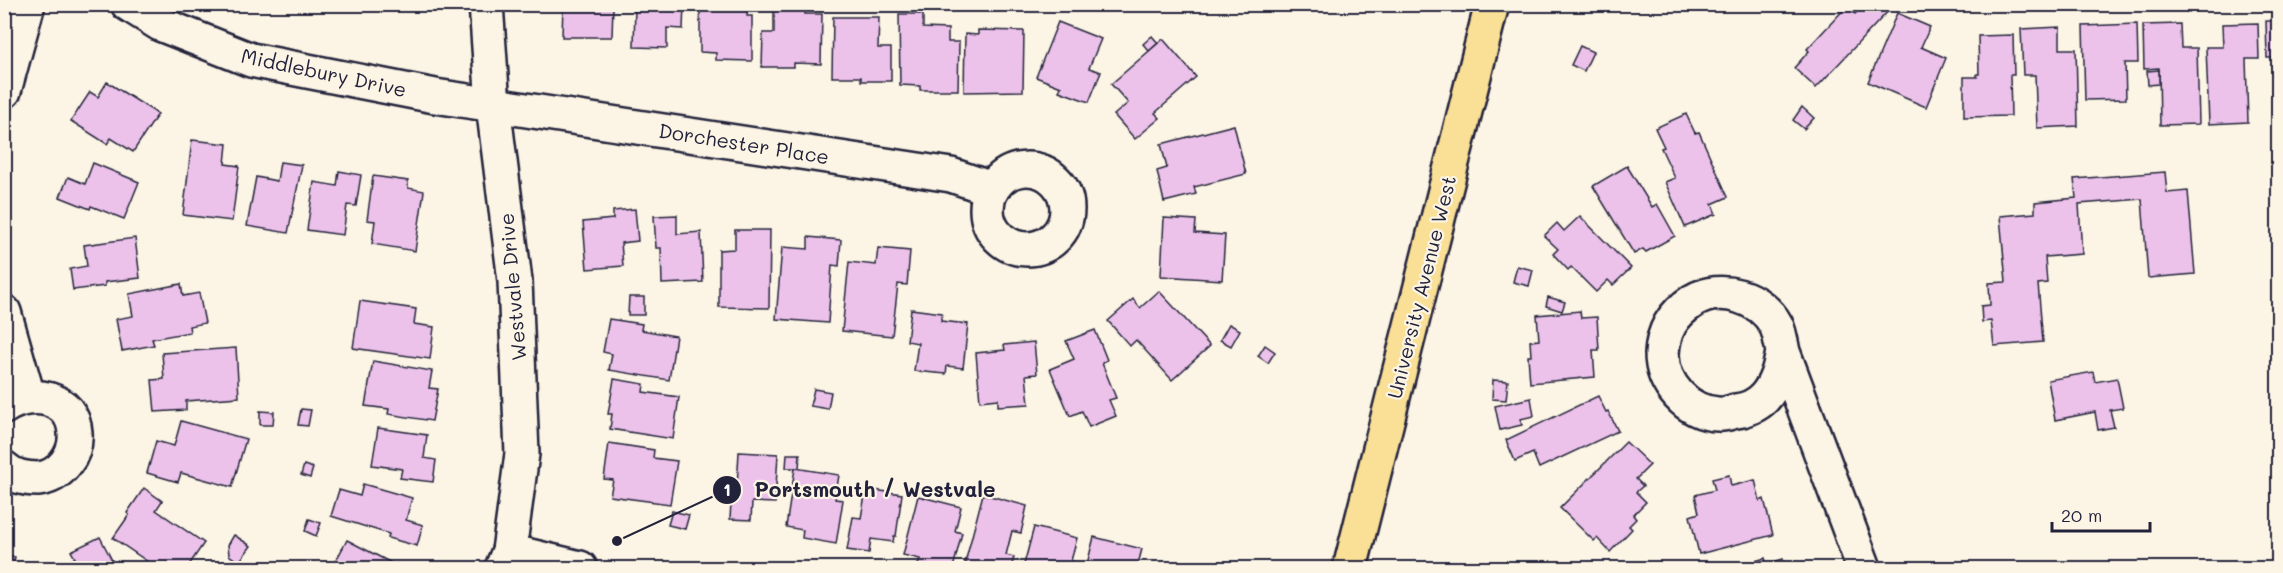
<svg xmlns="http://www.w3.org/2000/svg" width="2283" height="573" font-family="Mali,sans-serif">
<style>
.building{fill:#ecc2ea;stroke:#22223b;stroke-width:1.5}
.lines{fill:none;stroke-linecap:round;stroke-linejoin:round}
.minor-casing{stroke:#22223b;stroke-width:38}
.major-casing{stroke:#22223b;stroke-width:38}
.minor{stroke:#fcf5e5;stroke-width:33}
.major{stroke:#fadf96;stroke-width:33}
.labels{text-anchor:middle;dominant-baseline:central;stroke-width:4.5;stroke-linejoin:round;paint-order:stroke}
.street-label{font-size:20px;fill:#22223b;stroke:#fcf5e5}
.leader{fill:none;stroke:#22223b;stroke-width:2}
.callout-dot{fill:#22223b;stroke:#fcf5e5;stroke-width:2}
.mark-label{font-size:18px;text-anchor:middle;font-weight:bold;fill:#fff}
.callout-label{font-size:21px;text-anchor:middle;font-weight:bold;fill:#22223b;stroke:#fcf5e5;stroke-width:4.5;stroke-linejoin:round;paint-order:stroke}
</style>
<rect width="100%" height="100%" fill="#fcf5e5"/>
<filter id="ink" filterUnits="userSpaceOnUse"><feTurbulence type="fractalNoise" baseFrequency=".0167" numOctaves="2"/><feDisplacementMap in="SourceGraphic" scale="12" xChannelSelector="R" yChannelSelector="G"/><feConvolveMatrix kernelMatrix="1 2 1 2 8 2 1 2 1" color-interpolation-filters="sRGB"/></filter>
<g filter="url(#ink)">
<g class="building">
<path d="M563,4L613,5L612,37H562Z"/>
<path d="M635,4H684L683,29L667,28V48L634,47Z"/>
<path d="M700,4H747V16H752V61L716,60V53L700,52Z"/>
<path d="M1865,4H1889L1892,7L1816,88L1794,68L1809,51L1807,49L1847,6L1855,14Z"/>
<path d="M774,6H805V14H822L821,64L794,63V67H762L763,33H774Z"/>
<path d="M1897,13L1930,27L1921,47L1946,58L1926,107L1868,82Z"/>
<path d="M899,14H923V28L948,29V42H959L958,90H920V86L900,85Z"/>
<path d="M833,17H879L878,48H891V81H861V77H832Z"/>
<path d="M2266,21H2278V58H2267Z"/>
<path d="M1058,22L1101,39L1089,68L1101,72L1089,102L1059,91L1061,87L1036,77Z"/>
<path d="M2258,23L2259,59H2246L2248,122L2209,124L2206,47H2223L2222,24Z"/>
<path d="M2137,24L2138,63H2125L2126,99L2085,100L2083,26Z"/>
<path d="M2180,24L2181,48H2197L2199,124L2160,125L2159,70V68L2144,69L2143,25Z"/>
<path d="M2060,27V49H2076L2078,126L2037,128L2035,75H2023L2021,29Z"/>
<path d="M978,30L1024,31L1023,91L964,92L965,34L978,35Z"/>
<path d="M2013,35L2014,75H2010L2011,116L1964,117V77H1977V74H1979L1978,36Z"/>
<path d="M1152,36L1158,43L1149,51L1143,44Z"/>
<path d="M1163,39L1196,77L1155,113L1160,118L1135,139L1114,115L1128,103L1111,84Z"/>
<path d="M1580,46L1593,52L1584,71L1571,65Z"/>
<path d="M2159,70V84L2148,85L2147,71Z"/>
<path d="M107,82L158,114L133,152L111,138L107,144L71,121L90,92L98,97Z"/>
<path d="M1802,107L1814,118L1804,129L1793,120Z"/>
<path d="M1686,114L1695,133L1699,132L1728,197L1712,204L1716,214L1685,227L1665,182L1675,178L1661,148L1664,147L1655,128Z"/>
<path d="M1234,125L1246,174L1194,187L1196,194L1164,202L1157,171L1167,168L1161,144Z"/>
<path d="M192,140L227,144L225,164L239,166L232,221L183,215Z"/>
<path d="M280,162L302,165L288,233L247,226L256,177L277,181Z"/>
<path d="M93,163L139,182L124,219L91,206L90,209L60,197L68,177L85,184Z"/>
<path d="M1627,166L1652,207L1657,204L1675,236L1646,252L1643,249L1634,254L1593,186Z"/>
<path d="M339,171L361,175L356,206L347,205L343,235L307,230L314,182L337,186Z"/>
<path d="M2165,172L2167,193L2188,191L2195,274L2148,278L2142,199L2079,204L2082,254L2045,257L2047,283L2038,284L2043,342L1994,346L1991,321L1982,322L1981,306L1990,305L1989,283L2006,282L2000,216L2035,213V202L2076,198L2074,179Z"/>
<path d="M373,176L408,181V188L424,191L415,251L372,244L375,221L367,220Z"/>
<path d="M635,209L638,241L621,243L623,266L587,269L583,222L613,219V211Z"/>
<path d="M677,215V234L701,232L703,282L662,284L661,248H656L654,216Z"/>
<path d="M1580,216L1631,268L1613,285L1608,280L1596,292L1571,267L1568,270L1553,254L1558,249L1544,236L1557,223L1564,231Z"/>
<path d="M1164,218L1196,220L1195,233L1225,235L1222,280L1161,276Z"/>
<path d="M735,230H770L769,308L719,307V250L735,249Z"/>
<path d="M808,237L841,240L839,266L832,265L828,323L776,319L782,247L808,249Z"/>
<path d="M135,238L140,278L105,282V286L73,290L70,269L87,266L84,245Z"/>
<path d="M878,248L910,251L907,285L898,284L892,336L842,331L849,262L876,265Z"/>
<path d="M1517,266L1533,270L1529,286L1513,282Z"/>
<path d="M181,284L183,296L199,293L205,323L189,326L190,332L152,339L154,345L122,351L116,319L133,316L129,294Z"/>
<path d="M1159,291L1210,346L1172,380L1136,340L1130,346L1108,321L1133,299L1140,308Z"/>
<path d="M629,297H644V315H628Z"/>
<path d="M1548,297L1565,302L1562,311L1546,306Z"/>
<path d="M360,301L416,309L414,324L434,327L430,359L353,348Z"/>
<path d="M911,309L942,313L941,321L968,324L963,368L947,366L946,374L914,371L918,343L907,341Z"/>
<path d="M1580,311L1581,318L1597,317L1599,350H1593L1595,377L1530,383L1528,356H1531L1530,341L1539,340L1537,315Z"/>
<path d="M609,319L642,324L641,330L676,336L669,380L609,370L612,354L603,352Z"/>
<path d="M1229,324L1240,330L1231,346L1220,340Z"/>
<path d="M1095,330L1107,360L1102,363L1116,398L1109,400L1116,416L1089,427L1082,411L1070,416L1050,369L1074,359L1066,341Z"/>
<path d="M1034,342L1037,374L1026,375L1029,404L998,406V399L980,401L976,353L1005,350L1004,345Z"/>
<path d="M1265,345L1275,352L1268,363L1258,356Z"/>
<path d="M236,348L239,397L186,401V410L155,412L152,380L164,379L162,353Z"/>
<path d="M373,361L432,371L429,388L438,389L432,421L388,414L389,409L365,406Z"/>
<path d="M2093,372L2095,382L2117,378L2123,408L2110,410L2114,427L2098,430L2095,412L2055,420L2048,380Z"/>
<path d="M614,379L644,384L643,392L679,397L673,439L610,429L612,414H608Z"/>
<path d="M1493,380L1508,381L1506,400L1492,399Z"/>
<path d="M814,389L831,392L828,409L810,406Z"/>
<path d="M1598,396L1606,412L1608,411L1618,431L1539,468L1533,453L1515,461L1506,440Z"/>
<path d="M1531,398L1534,416L1520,419L1522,425L1500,430L1495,406Z"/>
<path d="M301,409L311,410L308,426L298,425Z"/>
<path d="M260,411L274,412L273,425H260Z"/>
<path d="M181,421L246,439L232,487L181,473L178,482L147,473L156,441L174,446Z"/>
<path d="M378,428L427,435L424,458L436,460L433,482L400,478L402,469L372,465Z"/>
<path d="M1626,442L1650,465L1636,479L1643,486L1636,492L1646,502L1633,515L1636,519L1629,526L1632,529L1610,552L1597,538L1594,541L1560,508Z"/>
<path d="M609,443L654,450L653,458L677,461L670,504L610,496L613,480L604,479Z"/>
<path d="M739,452L778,454L775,503L752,502L751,520L730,519L732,486H737Z"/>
<path d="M787,454H800L799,468H786Z"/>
<path d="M304,465L313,468L310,478L301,475Z"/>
<path d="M795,468L839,475L835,499L843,500L836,544L802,538L803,530L786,527Z"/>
<path d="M1729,475L1731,486L1755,480L1760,501L1764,499L1773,535L1699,554L1690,516L1699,513L1695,495L1715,490L1712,479Z"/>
<path d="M363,484L412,498L406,520L423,525L417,546L388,538L389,534L331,516L339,490L360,496Z"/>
<path d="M144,488L162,501L156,510L204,543L187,568H157L113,538L129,515L127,513Z"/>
<path d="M866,489L902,494L896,536H894L893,542L871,539L869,553L847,550L853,517L861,518Z"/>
<path d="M983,494L1027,506L1021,533L1012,531L1006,555L1014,557L1011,568H985L965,563Z"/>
<path d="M918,496L961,507L955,531L962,533L953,568L917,567L920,559L903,555Z"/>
<path d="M672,511L689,515L685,529L668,525Z"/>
<path d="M309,519L321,523L316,536L305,531Z"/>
<path d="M1034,527L1077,538L1071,561L1079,563L1077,568H1023Z"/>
<path d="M234,535L251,546L239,562L229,555L228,545Z"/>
<path d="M100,537L116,568H53L75,558L71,551Z"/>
<path d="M1094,537L1142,549L1137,568H1086Z"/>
<path d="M347,540L401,568H332Z"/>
<path d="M4,554L15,557L12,568H4Z"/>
<path d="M1765,558L1767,564L1783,559L1786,568H1733Z"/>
<path d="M19,562L40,568H18Z"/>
<path d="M1163,562L1190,568H1161Z"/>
</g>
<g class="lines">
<g class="minor-casing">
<g id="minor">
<path d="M128,4L160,24L251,60L435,96L951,175L992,189"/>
<path d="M486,4L493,105L515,281L522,454L509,551L502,568"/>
<path d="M4,91L28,4"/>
<circle cx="1027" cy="209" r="40"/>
<path d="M4,312L28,396"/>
<path d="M1783,352C1780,368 1776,385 1764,398C1757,405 1746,410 1736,411C1731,412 1724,415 1718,414C1687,413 1662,384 1662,354C1663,330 1673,314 1693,301C1720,284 1761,297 1776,325C1780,333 1781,343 1783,352L1864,568"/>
<path d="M4,407C31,389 73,396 75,433C77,455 60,477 38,479C26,479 13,477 4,468"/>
<path d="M509,551L580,568"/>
</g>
</g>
<g class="major-casing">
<path id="major" d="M1350,568L1492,4"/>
</g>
<use href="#minor" class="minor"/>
<use href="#major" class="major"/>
</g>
</g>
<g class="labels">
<g class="street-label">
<text transform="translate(324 72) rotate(12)">Middlebury Drive</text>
<text transform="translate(744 143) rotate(9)">Dorchester Place</text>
<text transform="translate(512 287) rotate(-95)">Westvale Drive</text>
<text transform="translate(1421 287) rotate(-76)">University Avenue West</text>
</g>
</g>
<path class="leader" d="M617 541L727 490"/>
<g class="callout-dot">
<circle cx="617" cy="541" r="6"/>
<circle cx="727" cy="490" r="15"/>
</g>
<g class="mark-label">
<text x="727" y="496">1</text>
</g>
<g class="callout-label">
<text x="875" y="497">Portsmouth / Westvale</text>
</g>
<rect width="2283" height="573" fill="none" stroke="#fcf5e5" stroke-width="24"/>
<rect x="12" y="12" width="2259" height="549" fill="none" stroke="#22223b" stroke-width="2" filter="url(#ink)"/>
<path d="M2052 522v9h98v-9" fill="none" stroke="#22223b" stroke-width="3"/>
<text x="2061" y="522" font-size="18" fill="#22223b" stroke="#fcf5e5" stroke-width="4.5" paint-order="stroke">20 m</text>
</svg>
